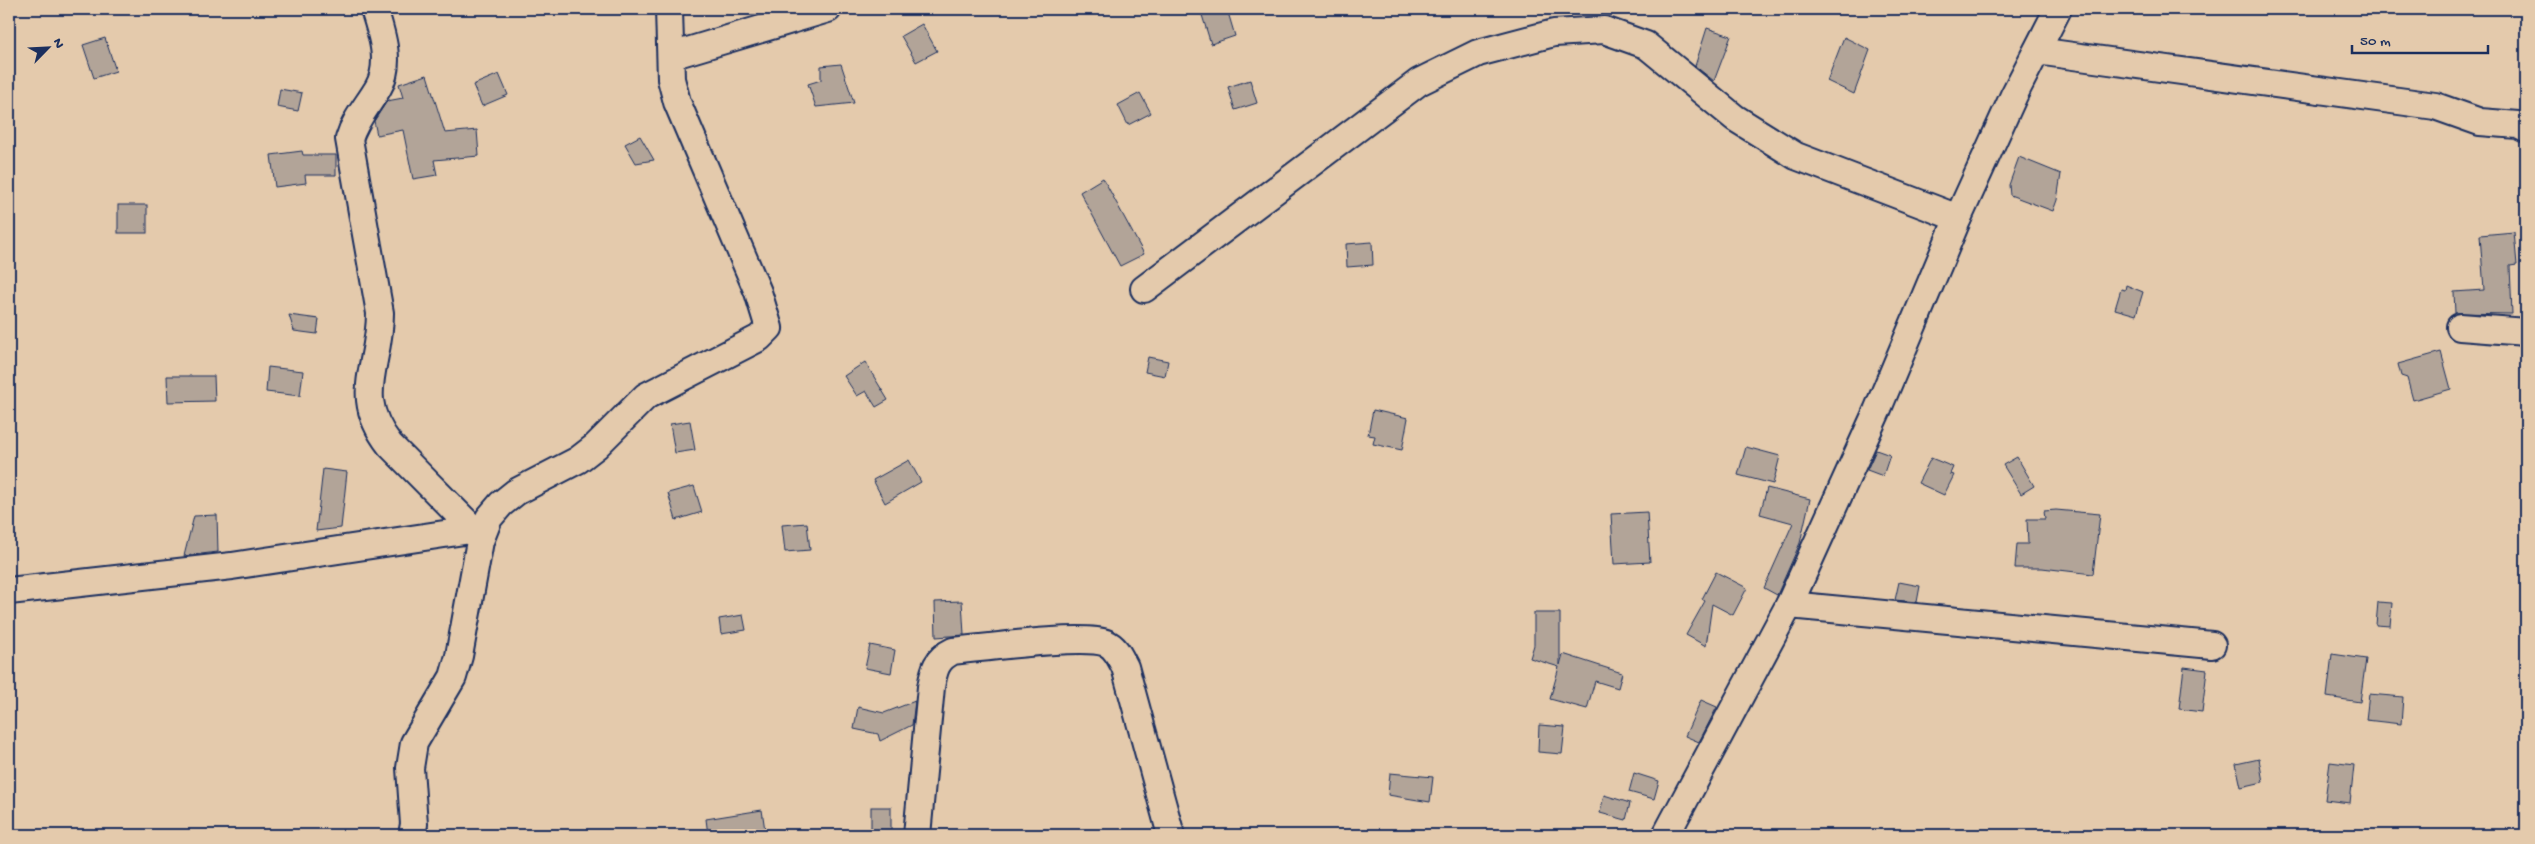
<svg xmlns="http://www.w3.org/2000/svg" width="2535" height="844" font-family="'Gochi Hand',sans-serif">
<style>
.building{fill:#b2a498;stroke:#1b2f5e}
.lines{fill:none;stroke-linecap:round;stroke-linejoin:round}
.minor-casing{stroke:#1b2f5e;stroke-width:30}
.minor{stroke:#e4caac;stroke-width:26}
</style>
<rect width="100%" height="100%" fill="#e4caac"/>
<filter id="ink" filterUnits="userSpaceOnUse"><feTurbulence type="fractalNoise" baseFrequency=".02" numOctaves="2"/><feDisplacementMap in="SourceGraphic" scale="10" xChannelSelector="R" yChannelSelector="G"/><feConvolveMatrix kernelMatrix="1 2 1 2 8 2 1 2 1" color-interpolation-filters="sRGB"/></filter>
<g filter="url(#ink)">
<g class="building">
<path d="M1211,9H1227L1235,36L1211,44L1201,12Z"/>
<path d="M922,24L937,51L916,62L901,36Z"/>
<path d="M1707,28L1731,36L1714,81L1695,66Z"/>
<path d="M1844,37L1870,50L1854,94L1827,81Z"/>
<path d="M105,38L116,71L94,78L83,45Z"/>
<path d="M841,64L854,103L816,107L808,84L821,80V66Z"/>
<path d="M499,74L508,95L482,106L473,85Z"/>
<path d="M427,75L445,133L477,130L479,156L434,160L437,175L413,179L403,130L377,135L374,121L387,101L403,98L399,84Z"/>
<path d="M1250,80L1257,103L1235,110L1228,87Z"/>
<path d="M280,89L302,93L298,111L277,107Z"/>
<path d="M1140,93L1151,113L1128,125L1118,105Z"/>
<path d="M640,136L654,160L636,163L625,144Z"/>
<path d="M302,151L303,155H336V175H305L306,183L275,187L271,155Z"/>
<path d="M2019,157L2061,174L2057,200L2053,211L2010,195L2009,185Z"/>
<path d="M1103,178L1144,254L1120,266L1080,192Z"/>
<rect x="118" y="205" width="29" height="28"/>
<path d="M2514,232L2517,265L2510,266L2512,314L2455,313L2454,292L2484,290L2480,235Z"/>
<path d="M1372,242L1373,265L1347,267L1346,244Z"/>
<path d="M2126,285L2143,292L2136,315L2115,309L2121,289L2125,290Z"/>
<path d="M289,315L319,319L317,334L294,331Z"/>
<path d="M2441,352L2451,389L2413,400L2407,378L2401,376L2398,364Z"/>
<path d="M1148,357L1168,361L1165,376L1145,372Z"/>
<path d="M865,362L888,400L876,407L866,391L857,396L844,376Z"/>
<path d="M268,367L303,371L300,396L266,392Z"/>
<path d="M167,376H214L215,401L168,402Z"/>
<path d="M1373,410L1408,418L1402,450L1373,444L1375,436L1368,435Z"/>
<path d="M690,421L695,450L675,453L670,424Z"/>
<path d="M1746,447L1780,456L1773,484L1738,475Z"/>
<path d="M1876,450L1890,455L1883,476L1867,470Z"/>
<path d="M2017,457L2034,486L2021,494L2003,465Z"/>
<path d="M1931,458L1953,467L1950,474L1954,475L1944,495L1918,483Z"/>
<path d="M909,460L921,482L885,503L873,480Z"/>
<path d="M323,469L347,472L341,528L316,531Z"/>
<path d="M694,486L702,512L676,520L668,493Z"/>
<path d="M1767,488L1810,499L1800,543L1777,595L1764,588L1793,523L1760,514Z"/>
<path d="M2056,510L2100,514L2093,574L2042,568H2015L2017,544H2028L2027,519H2045L2044,511Z"/>
<path d="M1647,512L1650,562L1614,564L1611,514Z"/>
<path d="M217,515L218,552L184,556L194,516Z"/>
<path d="M807,523L810,550L785,552L782,525Z"/>
<path d="M1716,572L1747,588L1733,615L1712,604L1706,646L1686,635L1705,601L1702,599Z"/>
<path d="M1899,582L1920,586L1917,602L1895,600Z"/>
<path d="M962,601L964,635L936,637L935,602Z"/>
<path d="M2378,602L2392,603L2390,626L2376,625Z"/>
<path d="M1534,613H1560V665L1563,654L1622,673L1618,688L1595,681L1587,709L1550,699L1559,667L1530,658L1534,645Z"/>
<path d="M743,615L746,630L721,634L719,619Z"/>
<path d="M870,645L895,650L891,673L865,668Z"/>
<path d="M2332,654L2366,659L2360,702L2327,697Z"/>
<path d="M2184,667L2207,670L2202,712L2179,709Z"/>
<path d="M2369,694L2403,697L2401,724L2366,720Z"/>
<path d="M1701,700L1717,707L1699,742L1685,736Z"/>
<path d="M915,701L912,725L880,741L878,734L854,729L858,707L884,713Z"/>
<path d="M1539,725L1565,727L1562,754L1538,752Z"/>
<path d="M2259,759L2263,782L2241,787L2236,764Z"/>
<path d="M2330,762L2354,765L2350,803L2325,800Z"/>
<path d="M1390,773L1433,777L1430,802L1388,795Z"/>
<path d="M1634,773L1659,781L1654,799L1629,792Z"/>
<path d="M1604,795L1630,803L1626,820L1600,813Z"/>
<rect x="871" y="807" width="20" height="26"/>
<path d="M762,810L765,830L729,835H708L706,819Z"/>
</g>
<g class="lines">
<g class="minor-casing">
<g id="minor">
<path d="M374,9C382,34 392,64 378,88C368,105 355,119 349,139L380,313C380,368 351,395 390,445L473,529"/>
<path d="M2037,51L2435,106L2480,122L2518,125L2526,129"/>
<path d="M671,56L828,9"/>
<path d="M1144,289L1419,82L1478,53L1554,33L1604,30L1646,45L1735,118L1796,156L1958,218"/>
<path d="M2460,327L2526,332"/>
<path d="M9,591L232,566L484,528"/>
<path d="M1789,605L2212,645"/>
<path d="M412,835L414,824L410,768L414,743L453,677L459,656L480,541L489,518L501,504L516,492L578,460L596,446L646,396L759,338L769,328L758,292L677,102L671,79L669,9"/>
<path d="M917,835L931,687C934,670 936,659 953,651C983,648 1083,634 1106,643C1116,647 1120,658 1125,667L1171,835"/>
<path d="M1666,835L1789,605L1877,411L1958,218L2014,95L2058,9"/>
</g>
</g>
<use href="#minor" class="minor"/>
</g>
</g>
<rect width="2535" height="844" fill="none" stroke="#e4caac" stroke-width="30"/>
<rect x="15" y="15" width="2505" height="814" fill="none" stroke="#1b2f5e" stroke-width="2" filter="url(#ink)"/>
<g transform="translate(48 48) rotate(66)" stroke="#e4caac" stroke-width="4" paint-order="stroke">
<path d="M0-4L9 19L0 12L-9 19Z" fill="#1b2f5e"/>
<text y="-8" font-size="14" font-weight="bold" text-anchor="middle" fill="#1b2f5e">N</text>
</g>
<path d="M2352 45v8h136v-8" fill="none" stroke="#1b2f5e" stroke-width="2.5"/>
<text x="2360" y="45" font-size="15" fill="#1b2f5e" stroke="#e4caac" stroke-width="4" paint-order="stroke">50 m</text>
</svg>
